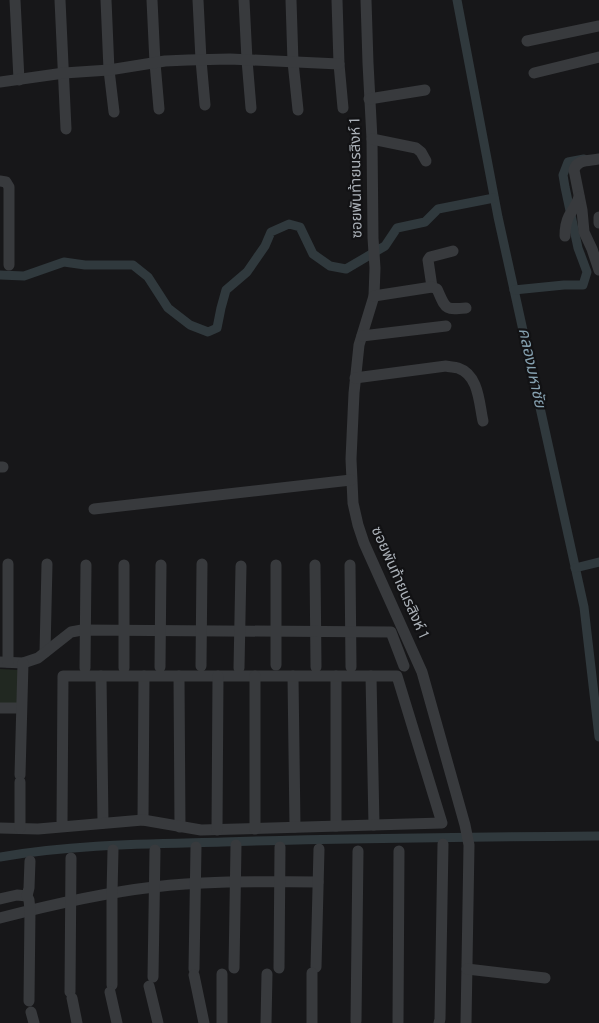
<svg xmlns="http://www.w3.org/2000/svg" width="599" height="1023" font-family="Overpass,'Noto Sans Thai',sans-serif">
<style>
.green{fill:#212821}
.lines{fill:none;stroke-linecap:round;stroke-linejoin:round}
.canal{stroke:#30393d;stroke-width:9}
.minor{stroke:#383a3d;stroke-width:11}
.labels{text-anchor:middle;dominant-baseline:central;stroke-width:4.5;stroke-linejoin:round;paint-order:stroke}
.street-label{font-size:15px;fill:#aab0b7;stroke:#121214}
.water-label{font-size:16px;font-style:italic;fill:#85a0af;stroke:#121214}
</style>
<rect width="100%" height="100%" fill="#171719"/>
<path class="green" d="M0,669L19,670L18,704H0Z"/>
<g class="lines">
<g class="canal">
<path d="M457,0L498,217L584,607L599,737"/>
<path d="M0,275L24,276L64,262L85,265H133L148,277L168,308L190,325L208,332L217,328L221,308L226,290L247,272L265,246L271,232L289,224L300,227L313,254L330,266L346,269L385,246L397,228L425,222L438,209L494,198"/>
<path d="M514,290L564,285H583L587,272L578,248L565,187L563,175L568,162L584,159"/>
<path d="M575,568L599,562"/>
<path d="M0,857C74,844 149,844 223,842C348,838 474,837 599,836"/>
</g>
<g class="minor">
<path d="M15,0L19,80"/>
<path d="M60,0L66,129"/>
<path d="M106,0L109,70L114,112"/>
<path d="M152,0L155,63L159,109"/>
<path d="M198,0L201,60L205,105"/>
<path d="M244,0L247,60L251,108"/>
<path d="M291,0L293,62L298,110"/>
<path d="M337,0L339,64L343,108"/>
<path d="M366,0L368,63L372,139L373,238L375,268L374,296L359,345L354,393L351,459L353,503L358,525L364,543L422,672L465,825L469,845L466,1023"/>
<path d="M527,41L599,26"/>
<path d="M534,73L599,57"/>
<path d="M0,82L64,73L109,70L165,61L188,60L230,59L339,64"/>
<path d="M369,99L425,90"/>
<path d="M372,139L416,148L421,152L426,161"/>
<path d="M599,159C589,161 577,159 574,170L582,210L584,232L592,249L599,270"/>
<path d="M0,181L6,182L9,187V265"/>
<path d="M599,217V223"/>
<path d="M565,236C565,230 566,222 569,216C573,209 577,204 579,197"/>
<path d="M432,287L428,260L430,257L453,251"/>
<path d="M374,296L432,287L437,289C446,309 444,310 466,308"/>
<path d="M362,336L446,326"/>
<path d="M355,378L446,366C449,367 454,367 458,368C479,375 479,403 483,421"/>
<path d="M0,467H3"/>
<path d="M94,509L351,480"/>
<path d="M315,565L316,667"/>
<path d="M350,565L351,667"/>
<path d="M45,652L47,564"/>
<path d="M0,662L23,663L38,658L71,632L82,630L391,632L404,666"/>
<path d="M8,662V564"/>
<path d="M276,665V565"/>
<path d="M201,666L202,564"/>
<path d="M160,667L161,565"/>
<path d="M85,668L86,565"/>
<path d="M124,668V565"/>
<path d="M239,668L241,566"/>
<path d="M101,676L103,823"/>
<path d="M179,676L180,827"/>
<path d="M293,676L295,827"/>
<path d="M371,676L374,825"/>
<path d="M0,708H21"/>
<path d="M20,775L23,663"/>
<path d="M143,820L144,676"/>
<path d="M336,826V676"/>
<path d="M0,828L38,829L143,820L201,830L442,823L397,676H63L62,826"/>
<path d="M20,828V782"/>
<path d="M255,829V676"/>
<path d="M217,830L218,676"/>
<path d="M0,899L17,895L27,896"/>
<path d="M0,918C50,905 102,893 154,887C208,880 264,882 318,882"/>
<path d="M316,967L319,849"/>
<path d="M234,968L236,845"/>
<path d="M279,968L280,847"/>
<path d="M194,969L196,847"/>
<path d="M467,969L545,978"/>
<path d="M312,973V1023"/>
<path d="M194,975L204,1023"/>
<path d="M153,977L155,850"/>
<path d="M112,985V894L113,850"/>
<path d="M149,986L158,1023"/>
<path d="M70,992L71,858"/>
<path d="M110,992L117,1023"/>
<path d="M72,998L77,1023"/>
<path d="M29,1001L30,910L29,900L27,896L29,888L30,861"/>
<path d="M31,1012L34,1023"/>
<path d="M356,1021L358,851"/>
<path d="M222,1023V974"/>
<path d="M266,1023L267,974"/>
<path d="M398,1023L399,851"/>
<path d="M439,1023L440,1019L443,844"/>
</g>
</g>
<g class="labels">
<g class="street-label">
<text transform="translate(357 178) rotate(-91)">ซอยพันท้ายนรสิงห์ 1</text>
<text transform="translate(399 583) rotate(66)">ซอยพันท้ายนรสิงห์ 1</text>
</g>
<g class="water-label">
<text transform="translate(531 368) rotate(78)">คลองมหาชัย</text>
</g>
</g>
</svg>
